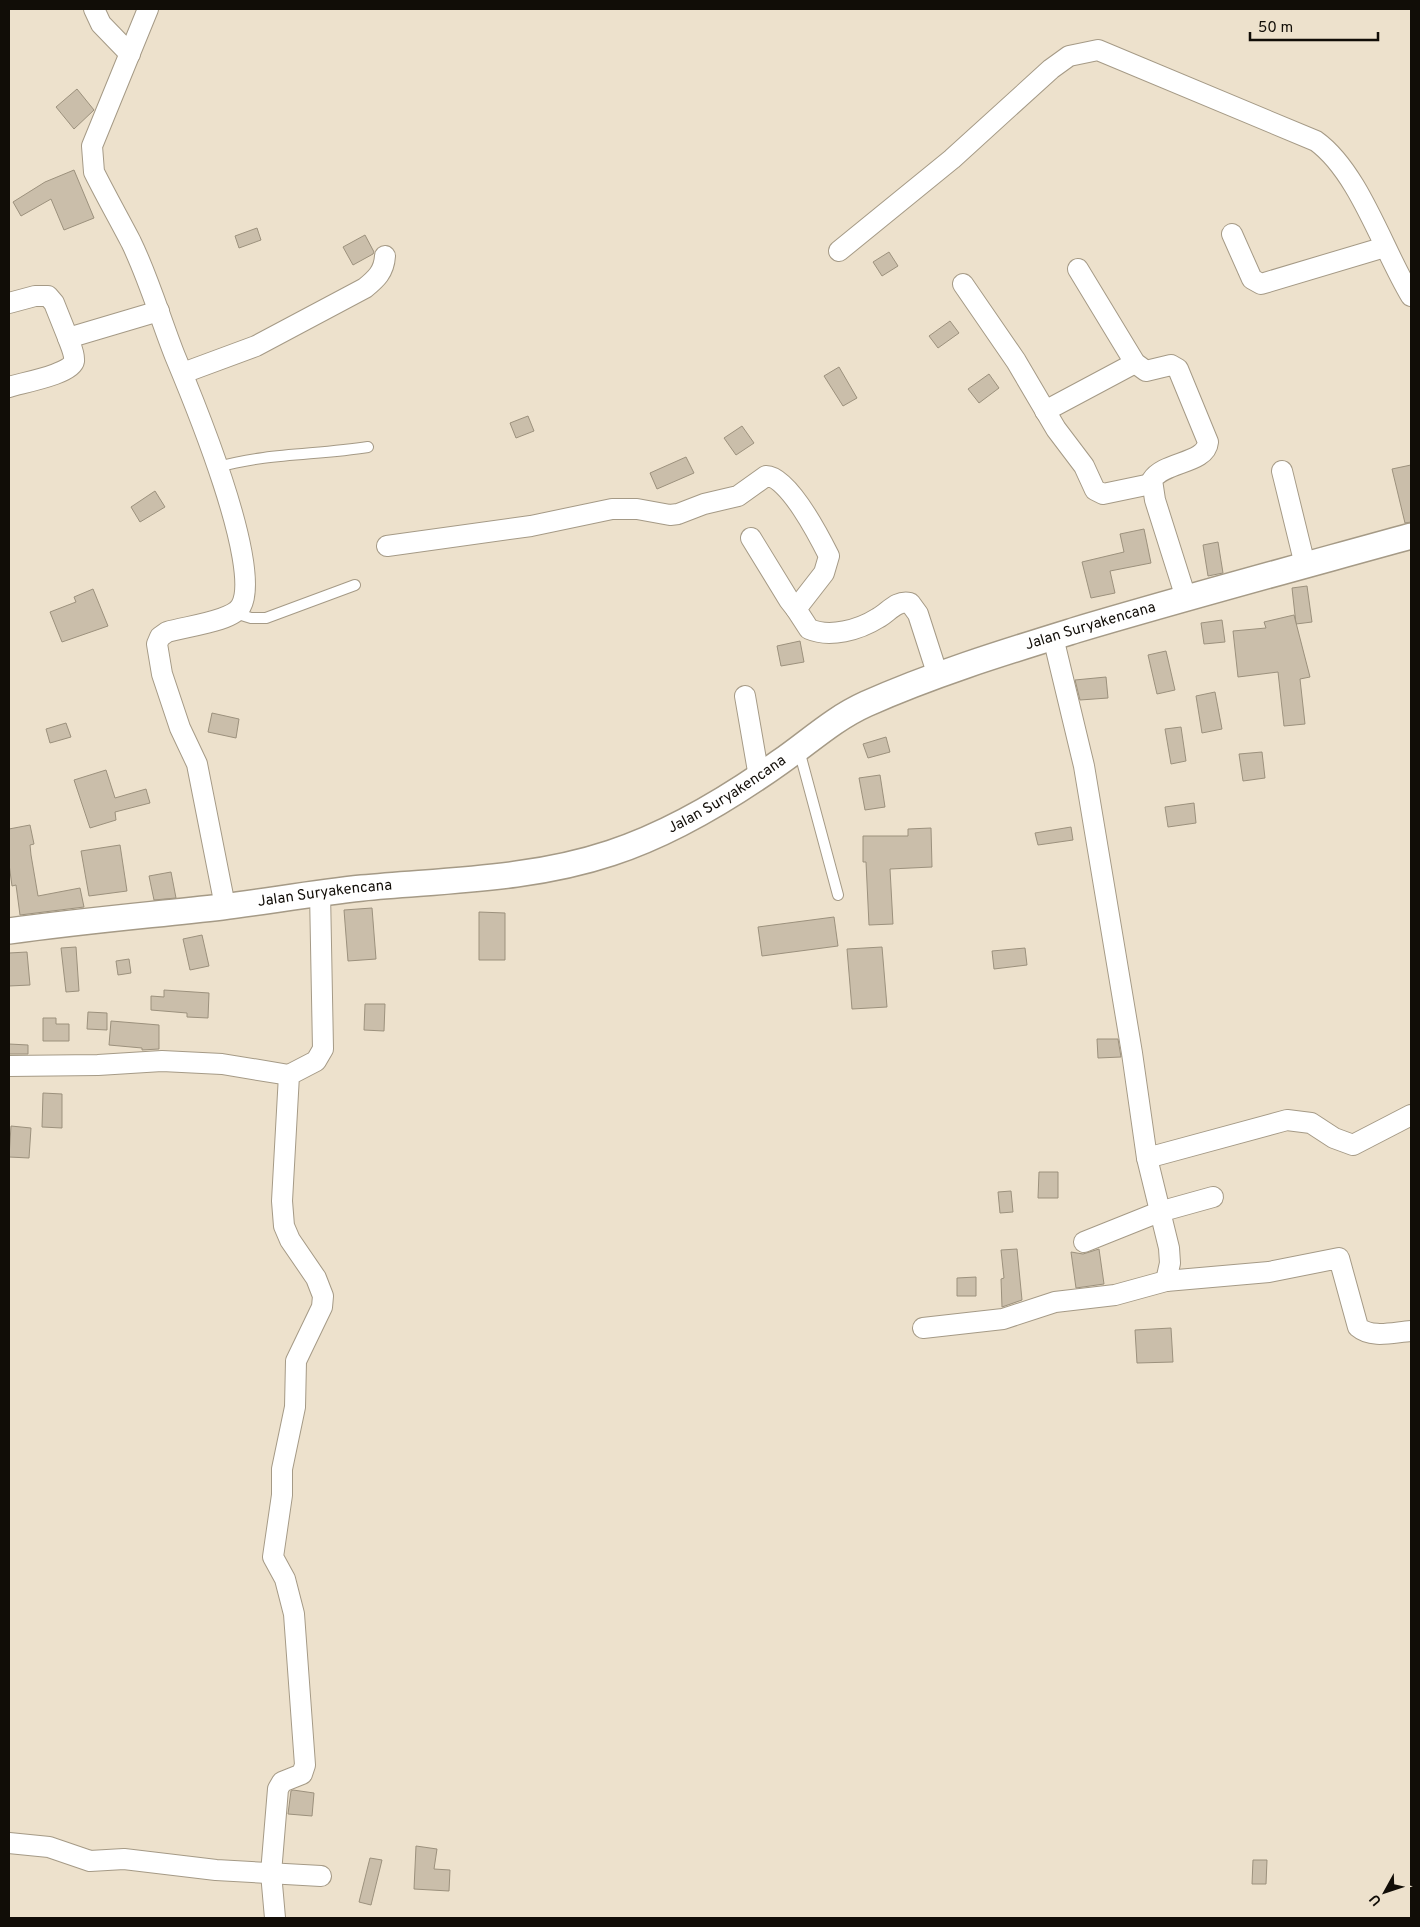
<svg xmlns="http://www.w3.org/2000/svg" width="1420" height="1927" font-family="Overpass,sans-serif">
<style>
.building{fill:#cabeaa;stroke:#9c917d}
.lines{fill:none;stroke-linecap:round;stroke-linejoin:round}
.service-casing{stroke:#a59a86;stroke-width:12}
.minor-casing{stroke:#a59a86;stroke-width:22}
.tertiary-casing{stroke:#a59a86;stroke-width:28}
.service{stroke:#fff;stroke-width:10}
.minor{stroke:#fff;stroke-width:20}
.tertiary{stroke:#fff;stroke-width:25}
.labels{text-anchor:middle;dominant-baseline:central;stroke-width:5;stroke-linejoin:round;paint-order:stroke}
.street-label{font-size:15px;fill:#110d07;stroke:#ede1cc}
</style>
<rect width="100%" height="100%" fill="#ede1cc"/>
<g class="building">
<path d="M77,89L94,110L74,129L56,107Z"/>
<path d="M74,170L94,218L64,230L51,199L21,216L13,202L45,182Z"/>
<path d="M257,228L261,240L239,248L235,236Z"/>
<path d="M365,235L374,252L373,254L353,265L343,247Z"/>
<path d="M889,252L898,266L882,276L873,262Z"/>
<path d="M950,321L959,333L938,348L929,336Z"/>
<path d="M839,367L857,398L843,406L824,376Z"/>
<path d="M989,374L999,388L979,403L968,389Z"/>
<path d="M528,416L534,431L516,438L510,423Z"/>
<path d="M742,426L754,443L736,455L724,438Z"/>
<path d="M686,457L694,473L657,489L650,473Z"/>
<path d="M1411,465V522L1405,523L1392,469Z"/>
<path d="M155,491L165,507L140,522L131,507Z"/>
<path d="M1144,529L1151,563L1110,571L1115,593L1091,598L1082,562L1124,552L1120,534Z"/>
<path d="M1218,542L1223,573L1208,576L1203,545Z"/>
<path d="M1307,586L1312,622L1296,624L1292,588Z"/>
<path d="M93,589L108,626L62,642L50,612L76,602L74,597Z"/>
<path d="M1294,615L1310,677L1300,679L1305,724L1284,726L1278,672L1238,677L1233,631L1266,628L1264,622Z"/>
<path d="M1222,620L1225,642L1204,644L1201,623Z"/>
<path d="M800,641L804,662L781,666L777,646Z"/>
<path d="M1166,651L1175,690L1157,694L1148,655Z"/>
<path d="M1106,677L1108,698L1080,700L1075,680Z"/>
<path d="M1215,692L1222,729L1202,733L1196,696Z"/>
<path d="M212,713L239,719L236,738L208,732Z"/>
<path d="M66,723L71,737L50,743L46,729Z"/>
<path d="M1181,727L1186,761L1171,764L1165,729Z"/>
<path d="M886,737L890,752L868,758L863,744Z"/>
<path d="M1262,752L1265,778L1243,781L1239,754Z"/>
<path d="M106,770L115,798L146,789L150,803L115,812L116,820L90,828L74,780Z"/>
<path d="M880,775L885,807L865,810L859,778Z"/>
<path d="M1194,803L1196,823L1168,827L1165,807Z"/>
<path d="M30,825L34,844L30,845L31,855L38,896L80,888L84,907L20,915L16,885L12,886L9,864V829Z"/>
<path d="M1071,827L1073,840L1038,845L1035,833Z"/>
<path d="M931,828L932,867L890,869L893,924L869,925L866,862H863V836H908V829Z"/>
<path d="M120,845L127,891L89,896L81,851Z"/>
<path d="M171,872L176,898L154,900L149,876Z"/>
<path d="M372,908L376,959L348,961L344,910Z"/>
<path d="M479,912L505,913V960H479Z"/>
<path d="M834,917L838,946L762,956L758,927Z"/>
<path d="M202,935L209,966L190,970L183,939Z"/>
<path d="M76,947L79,991L66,992L61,948Z"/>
<path d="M882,947L887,1007L852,1009L847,949Z"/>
<path d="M1025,948L1027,965L994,969L992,951Z"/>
<path d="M27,952L30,985L9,986V953Z"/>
<path d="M129,959L131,973L118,975L116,961Z"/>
<path d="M164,990L209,993L208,1018L187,1017V1013L151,1010V996L164,997Z"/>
<path d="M365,1004H385L384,1031L364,1030Z"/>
<path d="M88,1012L107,1013V1030L87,1029Z"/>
<path d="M43,1018H56V1024H69V1041H43Z"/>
<path d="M111,1021L159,1025V1049L142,1050V1048L109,1045Z"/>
<path d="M1097,1039H1118L1121,1057L1098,1058Z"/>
<path d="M9,1044L28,1045V1054H9Z"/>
<path d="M43,1093L62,1094V1128L42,1127Z"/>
<path d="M11,1126L31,1128L29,1158L9,1157Z"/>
<path d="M1039,1172H1058V1198H1038Z"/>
<path d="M1011,1191L1013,1212L1000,1213L998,1192Z"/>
<path d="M1017,1249L1022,1300L1002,1307L1001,1279L1004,1278L1001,1250Z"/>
<path d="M1099,1249L1104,1284L1076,1288L1071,1252L1083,1254Z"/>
<path d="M976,1277V1296H957V1278Z"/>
<path d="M1171,1328L1173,1362L1137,1363L1135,1330Z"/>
<path d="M293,1790L314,1793L312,1816L288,1814L291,1791Z"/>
<path d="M416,1846L437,1849L434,1869L450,1870L449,1891L414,1889Z"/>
<path d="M370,1858L382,1860L371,1905L359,1902Z"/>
<path d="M1253,1860H1267L1266,1884H1252Z"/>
</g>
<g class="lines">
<g class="service-casing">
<g id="service">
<path d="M218,467C267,453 318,455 368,447"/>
<path d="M235,613L251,618H266L355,585"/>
<path d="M799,750L838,895"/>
</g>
</g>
<g class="minor-casing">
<g id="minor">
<path d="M94,9L101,24L130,54"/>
<path d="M148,9L92,146L94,172C106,196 119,219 131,242C149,279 160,318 175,356C193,399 263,567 241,606C232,622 186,626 167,632L160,637L157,644L162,674L180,728L197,764L225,906"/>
<path d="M1232,234L1252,279L1261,284L1385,247"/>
<path d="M839,251L952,159L1051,69L1069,56L1098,50L1316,141C1359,172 1383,250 1411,296"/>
<path d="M1078,269L1135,363L1146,371L1171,365L1178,369L1208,442C1206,464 1164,461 1152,480L1155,500L1186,598"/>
<path d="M963,284L1016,361L1056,429L1084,466L1095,490L1103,494L1151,484"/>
<path d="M9,303L35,296H48L54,303L68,338"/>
<path d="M183,373L256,346L365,288C376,279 384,272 385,256"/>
<path d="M9,387C21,383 72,374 74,361C75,354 70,344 68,338L159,311"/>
<path d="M1045,411L1135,363"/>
<path d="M1282,471L1305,565"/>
<path d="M751,538L789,600L796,609"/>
<path d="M387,546L531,526L612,509H637L670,515L678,514L704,504L738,496L766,476C788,475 820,538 829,556L824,573L796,609L809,629C830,638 859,630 878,618C889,612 896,600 910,603L918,614L938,676"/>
<path d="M1053,637L1084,766L1132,1053L1147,1158L1287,1120L1311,1123L1334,1138L1353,1145L1411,1115"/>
<path d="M745,696L759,777"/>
<path d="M9,1066L98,1065L162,1061L222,1064L289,1075"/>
<path d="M1147,1158L1169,1248L1170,1263L1166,1281"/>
<path d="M1084,1242L1159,1212L1213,1197"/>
<path d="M923,1328L1003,1319L1055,1302L1115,1295L1166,1281L1269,1272L1339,1258L1358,1327C1372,1339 1394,1332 1411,1331"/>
<path d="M9,1843L49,1847L90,1861L124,1859L216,1870L321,1876"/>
<path d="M275,1918L271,1873L278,1789L282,1782L302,1774L305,1765L294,1614L285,1579L273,1557L282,1495V1469L295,1407L296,1361L322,1307L323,1296L316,1278L290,1240L284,1226L282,1201L289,1075L316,1061L323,1049L320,892"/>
</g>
</g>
<g class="tertiary-casing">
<g id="tertiary">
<path id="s1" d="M9,931C80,921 151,915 222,907C269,901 315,893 362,888C446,880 530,880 611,853C672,833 728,799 780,762C809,742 833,719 866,704C933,674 1005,652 1076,630C1187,597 1299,567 1411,536"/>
</g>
</g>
<use href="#service" class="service"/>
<use href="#minor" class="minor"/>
<use href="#tertiary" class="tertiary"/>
</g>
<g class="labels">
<g class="street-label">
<text stroke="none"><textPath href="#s1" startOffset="1142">Jalan Suryakencana</textPath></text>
<text stroke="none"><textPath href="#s1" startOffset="738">Jalan Suryakencana</textPath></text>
<text stroke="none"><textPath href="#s1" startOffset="318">Jalan Suryakencana</textPath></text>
</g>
</g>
<rect width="1420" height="1927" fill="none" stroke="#110d07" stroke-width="20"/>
<g transform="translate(1385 1892) rotate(230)" stroke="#ede1cc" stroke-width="4" paint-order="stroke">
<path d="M0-4L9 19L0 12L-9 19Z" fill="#110d07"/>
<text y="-8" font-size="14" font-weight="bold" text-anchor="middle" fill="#110d07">U</text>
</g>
<path d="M1250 32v8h128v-8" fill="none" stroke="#110d07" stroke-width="2.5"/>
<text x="1258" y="32" font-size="15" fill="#110d07" stroke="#ede1cc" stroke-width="4" paint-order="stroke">50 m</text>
</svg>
